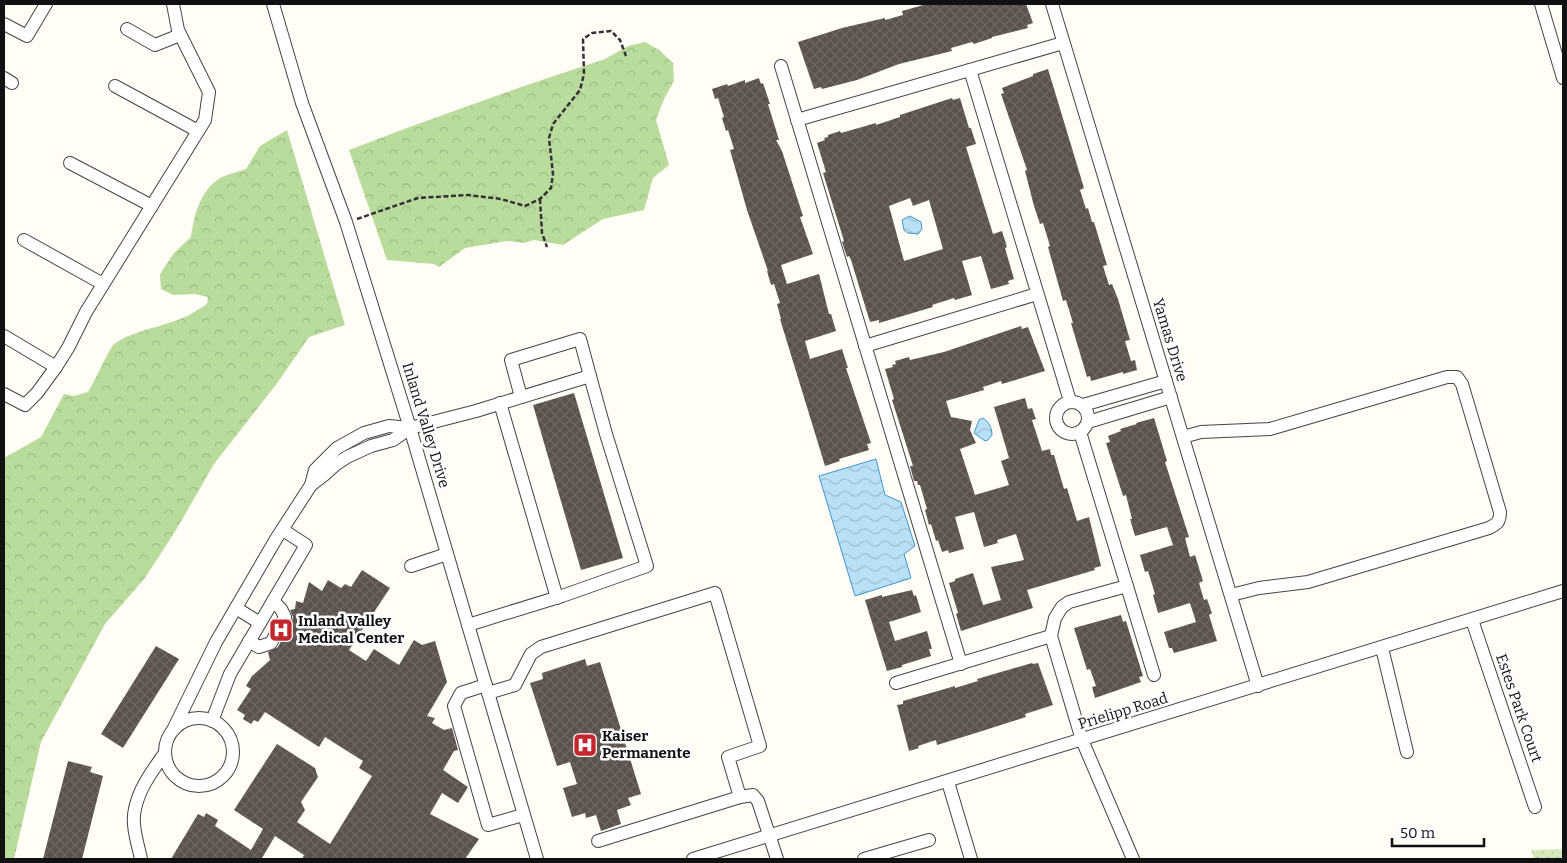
<svg xmlns="http://www.w3.org/2000/svg" width="1567" height="863" font-family="Bitter,serif">
<style>
.grass{fill:url(#grass-dots)}
.forest{fill:url(#forest-crowns)}
.water{fill:url(#water-waves);stroke:#3f96cf}
.building{fill:url(#building-cross-hatch);fill-rule:evenodd}
.lines{fill:none;stroke-linecap:round;stroke-linejoin:round}
.minor-casing{stroke:#444;stroke-width:14}
.path{stroke:#333;stroke-width:2.5;stroke-dasharray:5 2.5;stroke-linecap:butt}
.minor{stroke:#fff;stroke-width:12}
.labels{text-anchor:middle;dominant-baseline:central;stroke-width:5;stroke-linejoin:round;paint-order:stroke}
.street-label{font-size:15px;fill:#111;stroke:#fff}
.poi-label{font-size:15px;font-weight:bold;fill:#111;stroke:#fff;text-anchor:start}
</style>
<defs>
<pattern id="grass-dots" width="8" height="8" patternUnits="userSpaceOnUse" patternTransform="scale(1.25)"><rect width="8" height="8" fill="#d5ebbd"/><path d="M2 2h.1M6 6h.1" fill="none" stroke="#b6c8a1" stroke-width="1.8" stroke-linecap="round"/></pattern>
<pattern id="forest-crowns" width="20" height="18" patternUnits="userSpaceOnUse" patternTransform="scale(1.25)"><rect width="20" height="18" fill="#b9dc9c"/><path d="M2 6a3 3 0 1 1 6 0M12 15a3 3 0 1 1 6 0" fill="none" stroke="#9ebc85"/></pattern>
<pattern id="water-waves" width="16" height="10" patternUnits="userSpaceOnUse" patternTransform="scale(1.25)"><rect width="16" height="10" fill="#b9e0f7"/><path d="M0 5q4-4 8 0t8 0" fill="none" stroke="#9ebfd3"/></pattern>
<pattern id="building-cross-hatch" width="8" height="8" patternUnits="userSpaceOnUse" patternTransform="scale(1.25)"><rect width="8" height="8" fill="#5a524d"/><path d="M0 0l8 8M0 8l8-8" fill="none" stroke="#6d6662"/></pattern>
</defs>
<rect width="100%" height="100%" fill="#fffdf5"/>
<path class="grass" d="M1563,849V859H1534L1531,850Z"/>
<g class="forest">
<path d="M645,42L659,50L673,63L674,81L664,99L656,120L669,165L653,178L644,210L603,219L563,245L534,240L524,243L507,241L465,248L439,267L434,264L387,260L349,150L415,125L524,86L605,59L628,46Z"/>
<path d="M287,130L345,325L309,337L278,382L214,464L176,530L145,578L105,624L41,742L14,859H4V458L41,437L64,394L74,396L88,392C94,383 110,347 114,344C129,333 148,330 165,324C181,320 194,313 207,304L208,297L195,294L173,295L161,289L160,274L174,253L191,237C194,216 199,194 217,180C224,175 238,172 246,169L260,146Z"/>
</g>
<g class="water">
<path d="M910,216L921,222L922,229L918,234L908,233L904,230L902,220Z"/>
<path d="M983,418C989,422 992,428 992,435L988,440L985,441L974,433L979,420Z"/>
<path d="M876,459L885,495L901,502L915,546L904,554L911,578L855,596L819,476Z"/>
</g>
<g class="building">
<path d="M927,4H1026L1033,23L1027,25L1028,28L992,37V38L974,44L972,42L951,48L952,51L899,64L857,80L822,89L821,87L814,89L798,42L842,28L885,18V20L903,15L902,11Z"/>
<path d="M1048,69L1084,188L1080,190L1086,209L1088,208L1092,222H1094L1107,265L1103,266L1109,285L1112,284L1118,299L1130,340L1125,341L1131,361L1135,360L1137,370L1123,374V372L1091,381L1090,376L1087,377L1071,323H1073L1066,300L1063,301L1048,247L1050,246L1043,223L1040,224L1034,206L1025,171L1027,170L1001,94L1004,93L1002,88L1033,76V74Z"/>
<path d="M759,78L761,84L763,83L770,104H768L779,140H776L782,151L803,216L800,217L813,254L781,265L787,284L819,274L829,314H831L836,331L805,341L810,359L842,349L848,368H846L871,443L867,444L869,450L839,459L840,461L825,466L780,319H781L777,304L780,303L774,284L771,285L767,271H768L747,210L730,150L734,149L728,130L726,131L722,118L724,117L718,98L715,99L712,89L727,84L728,86L745,80V83Z"/>
<path d="M952,98L953,100L960,98L969,128H971L976,144L966,147L993,234L1002,231L1007,247L1005,248L1014,279L1008,281L1009,284L991,289L981,256L962,261L972,295L955,300L954,298L932,305L933,307L879,323V320L870,322L851,260L849,256L847,257L842,242L844,241L823,173L826,172L817,143L825,140L824,138L828,137V135L840,131L841,133L876,123V125L900,117V115ZM910,198L913,206L929,200L943,249L904,261L889,206Z"/>
<path d="M1021,326L1022,329L1028,327L1045,371L1002,384L1001,381L983,387L984,390L946,401L951,417L972,421L970,430L976,443L960,449L975,495L1009,485L1001,461L1009,458L994,407L1025,398L1028,409L1032,408L1036,419L1032,420L1042,451L1050,449L1051,455H1054L1064,489L1067,488L1077,521L1089,517L1101,566L1094,568L1095,570L1027,590L1033,608L961,631L956,614L958,613L949,583L955,581V579L973,573L983,605L1001,600L991,567L1024,560L1016,534L997,540L998,543L984,547L974,512L955,517L964,549L949,553L948,550L942,552L938,540L936,541L931,524L929,525L925,510L927,509L920,485H918L917,481H914L910,466H913L892,400L894,399L885,369L893,367L892,365L896,364L895,361L909,357L910,360L944,352Z"/>
<path d="M574,393L623,558L581,570L533,405Z"/>
<path d="M1154,418L1167,461L1165,462L1189,537L1185,538L1190,557L1195,555L1203,581L1199,583L1204,600L1207,599L1212,613L1209,615L1217,641L1174,653L1172,648H1169L1164,632L1196,622L1190,603L1158,613L1153,595L1155,594L1148,571L1145,572L1140,555L1173,545L1167,527L1135,536L1130,519H1132L1126,495L1123,496L1106,443L1110,442L1108,436L1121,431L1120,429L1137,424L1136,423Z"/>
<path d="M362,570L390,588L349,650L366,661L374,649L399,665L414,640L422,645L435,641L447,682L427,716L435,718L432,723L444,730L452,728L458,750L454,751L443,770L468,787L458,803L442,793L430,814L479,839L465,859H302L304,855L275,836L262,858L265,859H171L198,814L204,817L206,813L218,820L215,826L251,850L263,829L234,810L277,744L315,768L318,777L301,802L305,810L297,822L330,844L372,776L359,768L363,761L325,737L319,747L265,712L258,722L254,720L251,724L243,719L245,715L237,710L251,689L246,686L252,676L270,660L268,652L278,647L292,621L293,617L290,610L295,609L296,601L303,603L309,582L322,591L328,580L341,588L345,584L351,587Z"/>
<path d="M912,590L914,596L916,595L921,612L889,622L895,641L927,631L932,649H929L931,656L902,665V667L887,671L865,600L882,595V597Z"/>
<path d="M1121,615L1123,622L1126,621L1143,676L1139,677L1141,682L1095,698L1092,687L1096,686L1090,669L1087,670L1074,628Z"/>
<path d="M156,646L179,659L123,748L101,734Z"/>
<path d="M585,659L587,666L600,662L641,794L628,798L631,805L617,810L621,824L601,831L596,815L586,818L585,813L572,817L563,788L577,784L570,762L557,766L530,683L543,679L542,673Z"/>
<path d="M1032,663L1033,664L1038,663L1053,705L1025,714L1026,717L979,732L937,745L936,740L918,746L919,748L909,751L897,705L903,704V701L955,686V688L978,681L977,679Z"/>
<path d="M68,761L92,767L90,772L103,776L82,859H43Z"/>
</g>
<g class="lines">
<g class="minor-casing">
<g id="minor">
<path d="M273,4L302,103L346,222L410,428L537,859"/>
<path d="M1052,4L1258,686"/>
<path d="M1541,4L1563,78"/>
<path d="M4,24L27,36L46,4"/>
<path d="M127,29L155,45L180,35"/>
<path d="M781,66L961,664"/>
<path d="M970,70L1070,401"/>
<path d="M4,78L12,83"/>
<path d="M115,86L198,131"/>
<path d="M797,120L1063,43"/>
<path d="M70,163L152,206"/>
<path d="M24,240L103,284"/>
<path d="M4,336L56,367"/>
<path d="M865,346L1037,294"/>
<path d="M4,394L25,405L37,393L56,367L68,348L86,312L205,120L209,92L178,30L173,4"/>
<path d="M521,397L511,360L580,339L590,376"/>
<circle cx="1072" cy="418" r="16"/>
<path d="M500,403L557,598"/>
<path d="M1083,405L1166,381"/>
<path d="M1088,422L1171,397"/>
<path d="M1080,432L1154,675"/>
<path d="M1183,437L1201,432L1270,429L1447,377H1457L1462,384L1500,512C1500,522 1497,524 1489,528L1308,582L1259,588L1231,595"/>
<path d="M311,485L324,475L335,465L347,457L371,446L393,440L410,428"/>
<path d="M411,566L447,554"/>
<path d="M1127,586L1069,602L1062,607L1055,618L1051,636L1082,740L1133,859"/>
<path d="M236,608L260,623"/>
<path d="M1472,620L1535,807"/>
<path d="M249,641L259,647L271,643L285,617L281,609L273,601"/>
<path d="M1382,648L1407,752"/>
<path d="M896,683L1051,636"/>
<path d="M486,685L461,693L454,706L488,825L523,815"/>
<path d="M488,693L515,685L531,654L541,647L715,593L760,746L728,757L740,797L753,795L758,801L777,859"/>
<circle cx="199" cy="752" r="34"/>
<path d="M212,721L230,674L306,545L283,530"/>
<path d="M173,730L216,642L276,539L311,485L315,470L337,448L364,433L389,426L410,428L476,411L590,376L606,434L647,566L562,596L468,625"/>
<path d="M948,782L971,859"/>
<path d="M598,841L740,797"/>
<path d="M141,859C138,844 131,825 135,809C139,788 153,770 165,753"/>
<path d="M693,859L1563,591"/>
<path d="M864,859L929,840"/>
</g>
</g>
<g class="path">
<path d="M540,199L542,233L547,247"/>
<path d="M357,219L418,198L468,195L501,199L525,206L540,199L551,188L553,174L549,138L553,124L580,90L584,74L583,39L592,33L611,31L620,40L626,56"/>
</g>
<use href="#minor" class="minor"/>
</g>
<defs>
<g id="hospital-square" transform="scale(1.25)"><rect x="-9" y="-9" width="18" height="18" rx="4" fill="#c4262e" stroke="#fff"/><path d="M-5-5h3v3.5h4V-5h3V5h-3V1.5h-4V5h-3Z" fill="#fff"/></g>
</defs>
<g fill-rule="evenodd">
<use href="#hospital-square" x="281" y="630"/>
<use href="#hospital-square" x="585" y="745"/>
</g>
<g class="labels">
<g class="street-label">
<text transform="translate(1170 340) rotate(73)">Yamas Drive</text>
<text transform="translate(426 425) rotate(73)">Inland Valley Drive</text>
<text transform="translate(1519 708) rotate(71)">Estes Park Court</text>
<text transform="translate(1123 711) rotate(-17)">Prielipp Road</text>
</g>
<g class="poi-label">
<text x="298" y="621">Inland Valley<tspan x="298" dy="17">Medical Center</tspan></text>
<text x="602" y="736">Kaiser<tspan x="602" dy="17">Permanente</tspan></text>
</g>
</g>
<rect width="1567" height="863" fill="none" stroke="#111111" stroke-width="10"/>
<path d="M1392 838v8h92v-8" fill="none" stroke="#111111" stroke-width="2.5"/>
<text x="1400" y="838" font-size="15" fill="#111111" stroke="#ffffff" stroke-width="4" paint-order="stroke">50 m</text>
</svg>
